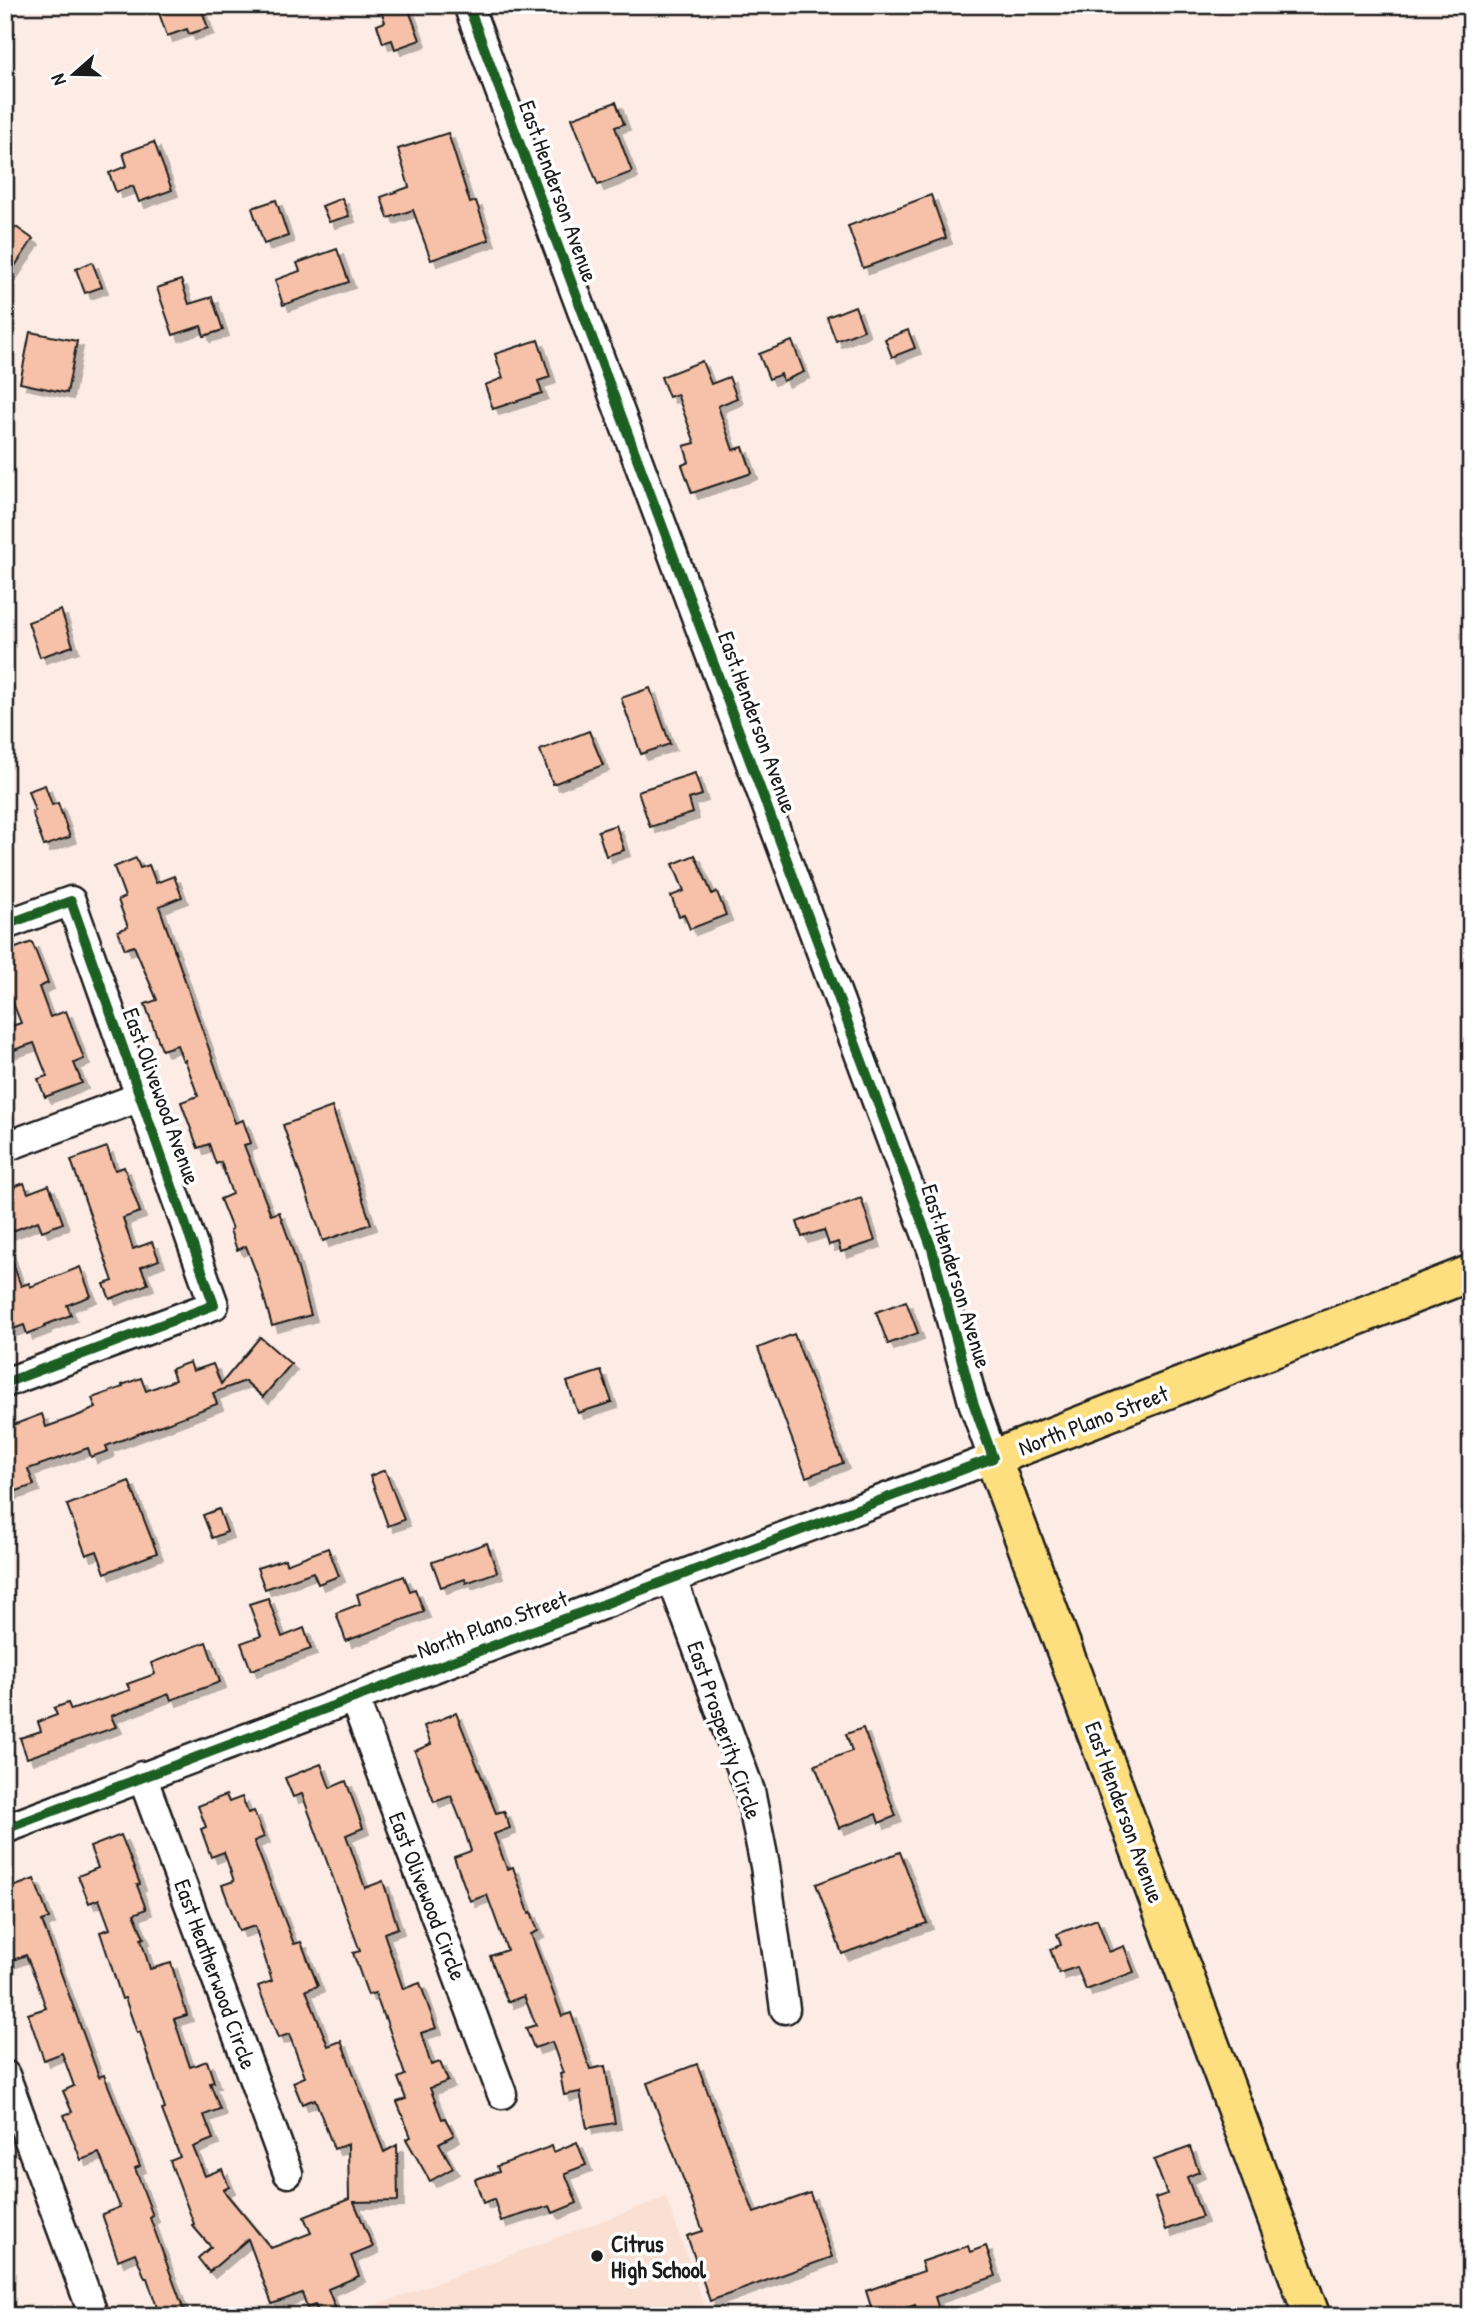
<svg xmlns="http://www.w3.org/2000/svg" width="1476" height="2321" font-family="'Patrick Hand',sans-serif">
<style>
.built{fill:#fadfd3}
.building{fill:#f6c1a8;stroke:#1c1c1c;stroke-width:2;filter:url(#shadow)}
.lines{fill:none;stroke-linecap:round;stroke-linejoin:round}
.minor-casing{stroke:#1c1c1c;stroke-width:33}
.major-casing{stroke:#1c1c1c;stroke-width:40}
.minor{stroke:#fff;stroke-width:28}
.major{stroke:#fddf80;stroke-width:35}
.cycleway-casing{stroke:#fff;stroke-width:15}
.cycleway{stroke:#1b5e20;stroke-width:10}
.poi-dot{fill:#1c1c1c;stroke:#fff;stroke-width:2.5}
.labels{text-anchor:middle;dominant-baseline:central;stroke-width:7;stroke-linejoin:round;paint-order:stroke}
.street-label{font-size:23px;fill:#1c1c1c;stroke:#fff}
.poi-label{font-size:23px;font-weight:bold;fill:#1c1c1c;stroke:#fff;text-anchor:start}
</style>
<defs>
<filter id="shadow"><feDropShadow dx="6" dy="6" stdDeviation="0" flood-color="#0004"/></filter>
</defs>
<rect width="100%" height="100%" fill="#fcece5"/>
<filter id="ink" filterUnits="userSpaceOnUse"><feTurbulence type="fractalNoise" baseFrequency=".0143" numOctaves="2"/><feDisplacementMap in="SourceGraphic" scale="14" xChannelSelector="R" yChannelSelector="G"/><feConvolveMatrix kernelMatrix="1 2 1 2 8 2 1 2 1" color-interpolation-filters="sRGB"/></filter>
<g filter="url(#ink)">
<path class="built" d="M666,2197L708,2316H348Z"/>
<g class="building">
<path d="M184,5H200L208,28L189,34L187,29L167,36L159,13Z"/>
<path d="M379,5H407L420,40L395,49L392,40L383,43L377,25L385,22Z"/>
<path d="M616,102L624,124L615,127L632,172L598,185L572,118Z"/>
<path d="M448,133L470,203L476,201L489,240L431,260L413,210L388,218L381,197L409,187L398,149Z"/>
<path d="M154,142L172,190L139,202L133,186L116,192L109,173L127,166L123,153Z"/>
<path d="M931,195L946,238L863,268L848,226Z"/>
<path d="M342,198L349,216L329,222L322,206Z"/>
<path d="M276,200L288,236L264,244L252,208Z"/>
<path d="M16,227L33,239L5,281V242Z"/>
<path d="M337,249L349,282L283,305L275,280L300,271L297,263Z"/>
<path d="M92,262L102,287L85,293L76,269Z"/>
<path d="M181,280L189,304L212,297L223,330L204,336L201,326L173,335L157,288Z"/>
<path d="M855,306L864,330L836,341L827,317Z"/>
<path d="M908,330L915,348L892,357L885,339Z"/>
<path d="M30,332L77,341L67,393L20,383Z"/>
<path d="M538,340L550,377L538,381L542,393L493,409L485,385L503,378L495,354Z"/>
<path d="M792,341L804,372L783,381L781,374L769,379L759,354Z"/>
<path d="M702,361L711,384L729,377L737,398L718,406L733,450L743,447L752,473L692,493L682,465L689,462L684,446L695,443L677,394L669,397L661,377Z"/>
<path d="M61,610L73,646L40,657L28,622Z"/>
<path d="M650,688L670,744L641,754L621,698Z"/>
<path d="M589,731L603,765L553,784L540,750Z"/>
<path d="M695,773L702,795L689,799L693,813L650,827L638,791Z"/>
<path d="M45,785L52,805L58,803L70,837L44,846L32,812L35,811L28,791Z"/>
<path d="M616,825L624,850L606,856L598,831Z"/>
<path d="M695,855L712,894L717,892L726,915L690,929L684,914L679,916L671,896L684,891L673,864Z"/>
<path d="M136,858L140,868L149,865L156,883L174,876L182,897L159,906L235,1123L243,1120L251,1143L244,1145L271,1215L279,1212L292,1248L311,1315L272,1326L259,1280L246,1246L237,1250L230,1230L232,1229L220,1199L232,1194L221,1162L216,1164L209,1144L198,1148L181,1102L198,1096L185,1060L183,1061L177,1045L162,1050L145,1004L157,1000L134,946L125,949L118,931L128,927L118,900L125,897L114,867Z"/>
<path d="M32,942L48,983L39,987L50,1017L66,1011L84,1059L74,1063L82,1083L45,1097L38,1079L47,1076L34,1043L5,1053V1028L21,1023L5,983V952Z"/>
<path d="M332,1107L371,1224L323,1241L283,1125Z"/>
<path d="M107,1147L115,1170L124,1167L140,1212L123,1218L133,1249L152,1242L159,1260L141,1267L148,1284L110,1299L104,1284L113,1281L71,1160Z"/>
<path d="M24,1183L28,1193L49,1185L63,1223L42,1231L38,1221L5,1234V1190Z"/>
<path d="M861,1198L875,1241L841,1252L838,1242L829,1245L824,1230L802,1237L797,1222Z"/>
<path d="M5,1247H7L21,1286L29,1283L30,1287L80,1267L91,1296L67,1305L71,1315L45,1325V1327L27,1334L24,1325L5,1332Z"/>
<path d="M906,1301L918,1333L888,1344L876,1312Z"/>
<path d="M794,1334L843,1463L806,1477L758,1348Z"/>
<path d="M260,1337L291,1364L263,1397L245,1381L213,1393L217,1404L106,1446L108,1451L91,1457L88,1448L28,1469L34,1485L5,1495V1428L42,1414L46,1427L77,1416L96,1408L92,1398L123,1387L122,1385L141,1378L146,1391L175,1380L171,1369L190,1362L193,1371L213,1364L221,1384Z"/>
<path d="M601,1371L612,1402L578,1413L567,1382Z"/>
<path d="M385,1470L404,1520L388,1526L370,1476Z"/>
<path d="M129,1481L157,1553L105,1573L97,1551L86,1555L67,1505Z"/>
<path d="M219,1509L227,1532L212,1538L203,1515Z"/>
<path d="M487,1543L497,1572L466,1583L465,1579L441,1587L432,1562Z"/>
<path d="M328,1548L339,1576L318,1584L313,1572L265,1589L257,1568L285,1559L286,1564Z"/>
<path d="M404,1576L410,1591L415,1589L424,1612L346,1641L336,1613L360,1604L357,1594Z"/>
<path d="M268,1598L282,1637L304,1628L311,1649L251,1670L241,1643L261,1636L249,1604Z"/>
<path d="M206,1642L220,1682L171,1700L169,1694L111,1716L116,1727L27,1758L20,1738L41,1731L38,1722L57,1715L54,1708L68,1703L71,1710L130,1690L127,1684L155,1674L151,1663Z"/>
<path d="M456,1713L496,1813L504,1811L510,1828L494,1834L507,1869L513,1867L529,1913L531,1912L538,1931L531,1934L562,2016L571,2013L590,2069L605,2066L615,2123L587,2128L580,2092L564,2095L560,2074L563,2073L552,2042L534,2048L526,2028L536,2025L524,1996L508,2002L502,1988L490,1956L507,1950L487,1895L470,1901L454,1857L471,1851L463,1826L451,1796L434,1802L415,1751L431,1744L424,1726Z"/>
<path d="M863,1728L896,1816L879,1823L876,1814L839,1828L815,1765L852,1751L846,1734Z"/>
<path d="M321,1764L330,1788L346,1781L363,1828L346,1835L365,1888L383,1881L398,1928L384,1933L403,1989L420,1983L436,2028L421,2033L431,2065L440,2062L448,2081L430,2088L442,2119L445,2118L454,2135L439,2143L453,2168L430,2181L406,2139L411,2137L397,2102L406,2099L398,2078L405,2075L385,2017L384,2018L375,1993L368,1995L353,1953L360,1951L302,1794L293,1797L285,1778Z"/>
<path d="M226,1795L229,1802L242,1797L248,1813L254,1811L264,1837L254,1841L294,1944L301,1942L318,1986L306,1990L328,2046L341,2041L384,2152L397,2145L398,2201L354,2202L373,2247L351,2256L359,2276L328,2289L336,2310L321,2316L315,2305L307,2308L302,2293L272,2304L248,2239L209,2272L198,2258L211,2247L192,2225L194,2224L170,2161L180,2157L162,2110L165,2109L140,2032L137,2033L125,1998L122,1999L100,1932L110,1929L99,1899L89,1903L78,1876L98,1868L90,1847L121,1835L140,1884L137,1885L146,1909L134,1914L144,1938L141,1939L150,1969L171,1963L187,2015L174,2019L190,2067L207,2061L214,2082L210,2083L220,2109L204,2115L213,2139L193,2147L205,2176L222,2169L229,2187L223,2190L271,2248L311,2233L304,2217L349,2199L348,2144L334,2149L315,2099L302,2104L293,2082L305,2077L289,2034L278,2038L258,1986L272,1981L255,1926L239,1931L222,1885L234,1881L224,1852L211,1857L201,1829L206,1827L198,1806Z"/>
<path d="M900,1852L927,1923L842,1954L816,1884Z"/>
<path d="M34,1879L49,1918L42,1921L99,2077L104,2075L140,2166L135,2168L153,2216L150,2218L186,2316H160L147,2278H145L135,2253L118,2260L102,2214L120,2207L99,2153L81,2160L74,2142L64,2115L72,2112L63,2091L74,2086L62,2053L44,2060L28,2014L46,2008L36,1979L26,1955L5,1963V1890Z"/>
<path d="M1097,1919L1109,1952L1124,1946L1134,1972L1086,1990L1077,1967L1059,1973L1050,1949L1061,1945L1057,1934Z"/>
<path d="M697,2064L754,2213L810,2193L832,2257L710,2301L687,2236L703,2231L647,2083Z"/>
<path d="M577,2142L586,2165L565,2173L577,2203L553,2213L550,2206L501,2221L494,2199L483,2203L475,2179L499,2172L497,2166L552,2146L554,2152Z"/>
<path d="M1190,2147L1199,2172L1187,2177L1202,2217L1166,2230L1155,2198L1167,2194L1154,2160Z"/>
<path d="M968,2246L970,2252L986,2246L996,2276L935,2297L941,2316H919L915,2305L884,2316H874L866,2291L924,2271L921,2262Z"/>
</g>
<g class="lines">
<g class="minor-casing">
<g id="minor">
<path d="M5,925L71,901L214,1305L5,1383"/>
<path d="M5,1147L140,1097"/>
<path d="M672,1579L750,1791L765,1866L785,2009"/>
<path d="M354,1698L502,2094"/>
<path d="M142,1776L288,2173"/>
<path d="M5,1829L993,1458L973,1402L932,1249L468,5"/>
<path d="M5,2075L94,2316"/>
</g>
</g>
<g class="major-casing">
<path id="major" d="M1312,2316L993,1458L1471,1273"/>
</g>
<use href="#minor" class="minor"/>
<use href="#major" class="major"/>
<g class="cycleway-casing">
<g id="cycleway">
<path d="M5,925L71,901L214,1305L5,1383"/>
<path d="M5,1829L993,1458L973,1402L932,1249L468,5"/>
</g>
</g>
<use href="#cycleway" class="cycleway"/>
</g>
</g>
<circle class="poi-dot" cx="597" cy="2256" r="7"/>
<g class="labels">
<g class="street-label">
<text transform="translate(559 191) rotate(70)">East Henderson Avenue</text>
<text transform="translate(758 722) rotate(70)">East Henderson Avenue</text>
<text transform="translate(162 1096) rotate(70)">East Olivewood Avenue</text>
<text transform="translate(957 1276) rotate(73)">East Henderson Avenue</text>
<text transform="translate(1093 1420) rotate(-21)">North Plano Street</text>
<text transform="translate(492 1624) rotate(-20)">North Plano Street</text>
<text transform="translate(725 1730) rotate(71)">East Prosperity Circle</text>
<text transform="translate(1125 1812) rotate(70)">East Henderson Avenue</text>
<text transform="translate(428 1896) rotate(69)">East Olivewood Circle</text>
<text transform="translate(216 1974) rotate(70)">East Heatherwood Circle</text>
</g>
<g class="poi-label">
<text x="611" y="2243">Citrus<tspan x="611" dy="26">High School</tspan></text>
</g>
</g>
<rect width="1476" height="2321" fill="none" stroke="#fff" stroke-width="28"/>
<rect x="14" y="14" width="1448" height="2293" fill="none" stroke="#1c1c1c" stroke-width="2.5" filter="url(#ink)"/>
<g transform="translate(74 74) rotate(250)" stroke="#ffffff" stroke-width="5" paint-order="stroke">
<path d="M0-5L12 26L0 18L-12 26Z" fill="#1c1c1c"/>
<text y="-10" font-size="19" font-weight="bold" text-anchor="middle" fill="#1c1c1c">N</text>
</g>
</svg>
